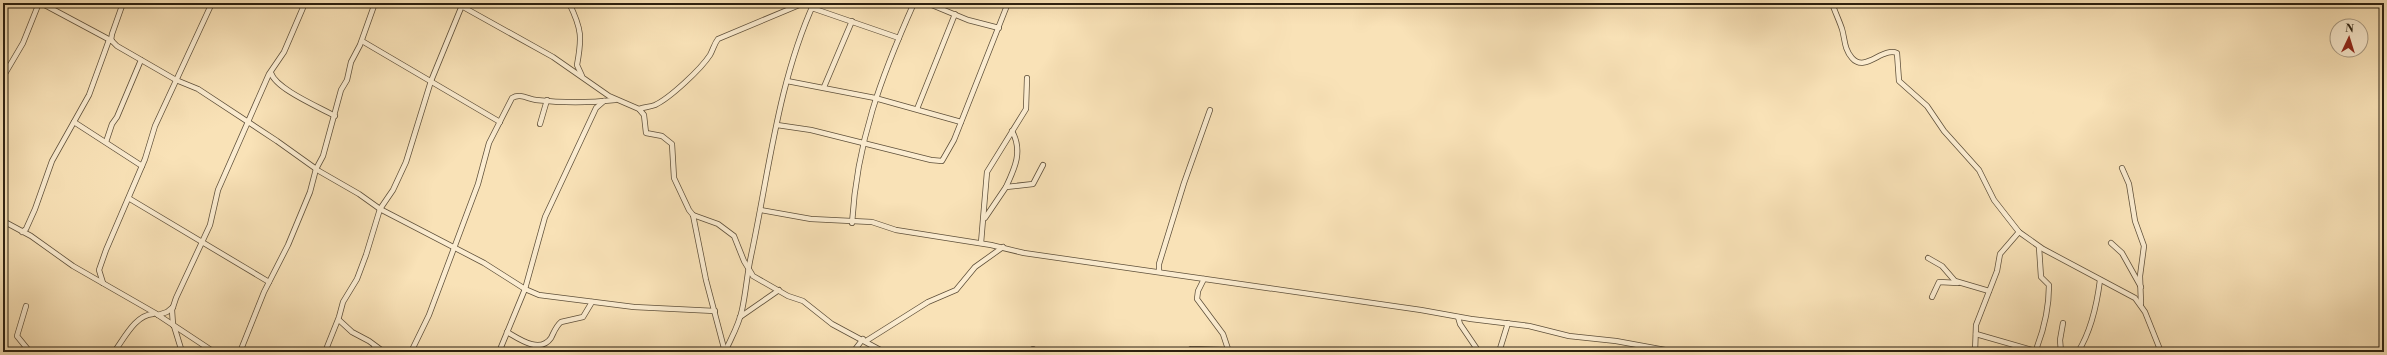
<svg xmlns="http://www.w3.org/2000/svg" width="2387" height="355" font-family="'Libre Bodoni',serif">
<style>
.lines{fill:none;stroke-linecap:round;stroke-linejoin:round}
.minor-casing{stroke:#5f503a;stroke-width:6}
.minor{stroke:#fbecd0;stroke-width:4.5}
</style>
<rect width="100%" height="100%" fill="#f9e2b7"/>
<filter id="stains"><feTurbulence type="fractalNoise" baseFrequency=".005" numOctaves="4"/><feColorMatrix values="0 0 0 0 .2 0 0 0 0 .09 0 0 0 0 .02 0 0 0 .5 -.17"/></filter>
<radialGradient id="worn" r=".72"><stop offset=".6" stop-color="#630" stop-opacity="0"/><stop offset="1" stop-color="#630" stop-opacity=".3"/></radialGradient>
<g class="lines">
<g class="minor-casing">
<g id="minor">
<path d="M41,3L112,41"/>
<path d="M123,3L112,34L111,40L117,46L176,80L198,89L277,141L319,171L359,194L380,209L484,263L525,289L539,295L634,307L715,311"/>
<path d="M456,3L553,57L609,96L639,109L644,115L646,133L662,136L672,144L674,178L689,210L693,215L718,224L734,236L744,261L753,276L788,296L803,301L832,324L884,352"/>
<path d="M569,3C582,29 582,38 577,65L582,76"/>
<path d="M927,3L968,20L999,28"/>
<path d="M1832,3C1835,12 1839,20 1842,29C1845,39 1844,49 1852,58C1865,73 1882,47 1897,53L1899,81L1927,106L1944,131L1979,170L1994,200L2019,232L2043,249L2135,298L2145,312L2161,352"/>
<path d="M812,8L899,38"/>
<path d="M362,41L500,122"/>
<path d="M271,73C276,89 319,107 335,116"/>
<path d="M3,77L23,43L39,3"/>
<path d="M787,81L875,98L961,122"/>
<path d="M824,87L852,21"/>
<path d="M639,109C644,107 650,107 655,105C670,98 701,69 710,55C713,50 714,44 718,39L804,3"/>
<path d="M917,109L955,14"/>
<path d="M74,122L142,166"/>
<path d="M540,124L547,100"/>
<path d="M777,125L811,130L931,160L942,161L954,140L1008,3"/>
<path d="M106,142L112,124L117,117L141,60"/>
<path d="M2122,168L2129,184L2135,221L2144,246L2140,276L2141,304"/>
<path d="M1006,187C1015,168 1023,151 1012,131"/>
<path d="M130,199L269,282"/>
<path d="M761,210L811,219L872,222L896,230L991,245L1024,253L1421,310L1471,319L1529,326L1569,336L1616,341L1676,352"/>
<path d="M693,215L706,280L725,352"/>
<path d="M985,218L1006,187L1033,184L1043,165"/>
<path d="M3,221L31,236L73,266L155,313L214,352"/>
<path d="M852,223C857,141 881,77 914,3"/>
<path d="M22,232L26,229L35,209L52,161L89,95L109,40"/>
<path d="M981,243L987,172L1026,109L1027,78"/>
<path d="M2111,243L2122,253L2141,287"/>
<path d="M1928,258L1942,266L1955,281L1989,291"/>
<path d="M1159,271V264L1184,183L1210,110"/>
<path d="M3,274V293"/>
<path d="M1204,279L1198,291L1197,299L1223,334L1229,352"/>
<path d="M103,283L99,270L106,250L145,159L155,126L212,3"/>
<path d="M1932,297L1939,282L1958,283"/>
<path d="M26,306L17,336L30,352"/>
<path d="M158,315L167,312L173,307"/>
<path d="M740,317L779,290"/>
<path d="M1458,317L1460,324L1479,352"/>
<path d="M339,320L352,332L369,341L384,352"/>
<path d="M173,325L172,310L176,298L210,225L218,190L269,74L284,52L305,3"/>
<path d="M174,326L182,352"/>
<path d="M507,332C519,339 540,354 551,338C554,332 556,326 561,322L583,317L592,302"/>
<path d="M1976,334L2039,352"/>
<path d="M866,341L928,302L956,290L975,267L1003,247"/>
<path d="M1191,349L1229,350"/>
<path d="M114,352C124,339 135,315 153,314"/>
<path d="M240,352L264,292L288,245L310,192L316,169L323,156L341,90L347,80L351,62L360,45L375,3"/>
<path d="M325,352L339,317L343,302L357,279L366,255L380,209L393,190L406,162L431,81L463,3"/>
<path d="M372,352L375,346"/>
<path d="M411,352L429,315L478,184L489,143L512,98C520,93 528,99 536,100C561,103 590,103 615,100"/>
<path d="M499,352L525,289L545,217L596,108L604,101"/>
<path d="M725,352C731,338 739,325 742,310C746,292 747,274 751,256C769,172 778,82 814,3"/>
<path d="M853,352L863,339"/>
<path d="M1033,352V349"/>
<path d="M1499,352L1508,323"/>
<path d="M1975,352L1976,325L1997,271L2000,254L2019,232"/>
<path d="M2039,352L2037,347C2045,326 2049,308 2049,285L2041,277L2039,247"/>
<path d="M2061,352L2060,340L2063,323"/>
<path d="M2078,352C2091,331 2097,304 2100,280"/>
</g>
</g>
<use href="#minor" class="minor"/>
</g>
<rect width="2387" height="355" fill="none" stroke="#f9e2b7" stroke-width="16"/>
<rect x="4" y="4" width="2379" height="347" fill="none" stroke="#2c2010" stroke-width="2"/>
<rect x="8" y="8" width="2371" height="339" fill="none" stroke="#2c2010"/>
<g transform="translate(2349 38) rotate(4)"><circle r="19" fill="#fbecd0" stroke="#a89a83"/>
<path d="M0-3L7 15L0 10L-7 15Z" fill="#8f2418"/>
<text y="-6" font-size="11" font-weight="bold" text-anchor="middle" fill="#2c2010">N</text>
</g>
<rect width="100%" height="100%" filter="url(#stains)"/>
<rect width="100%" height="100%" fill="url(#worn)"/>
</svg>
